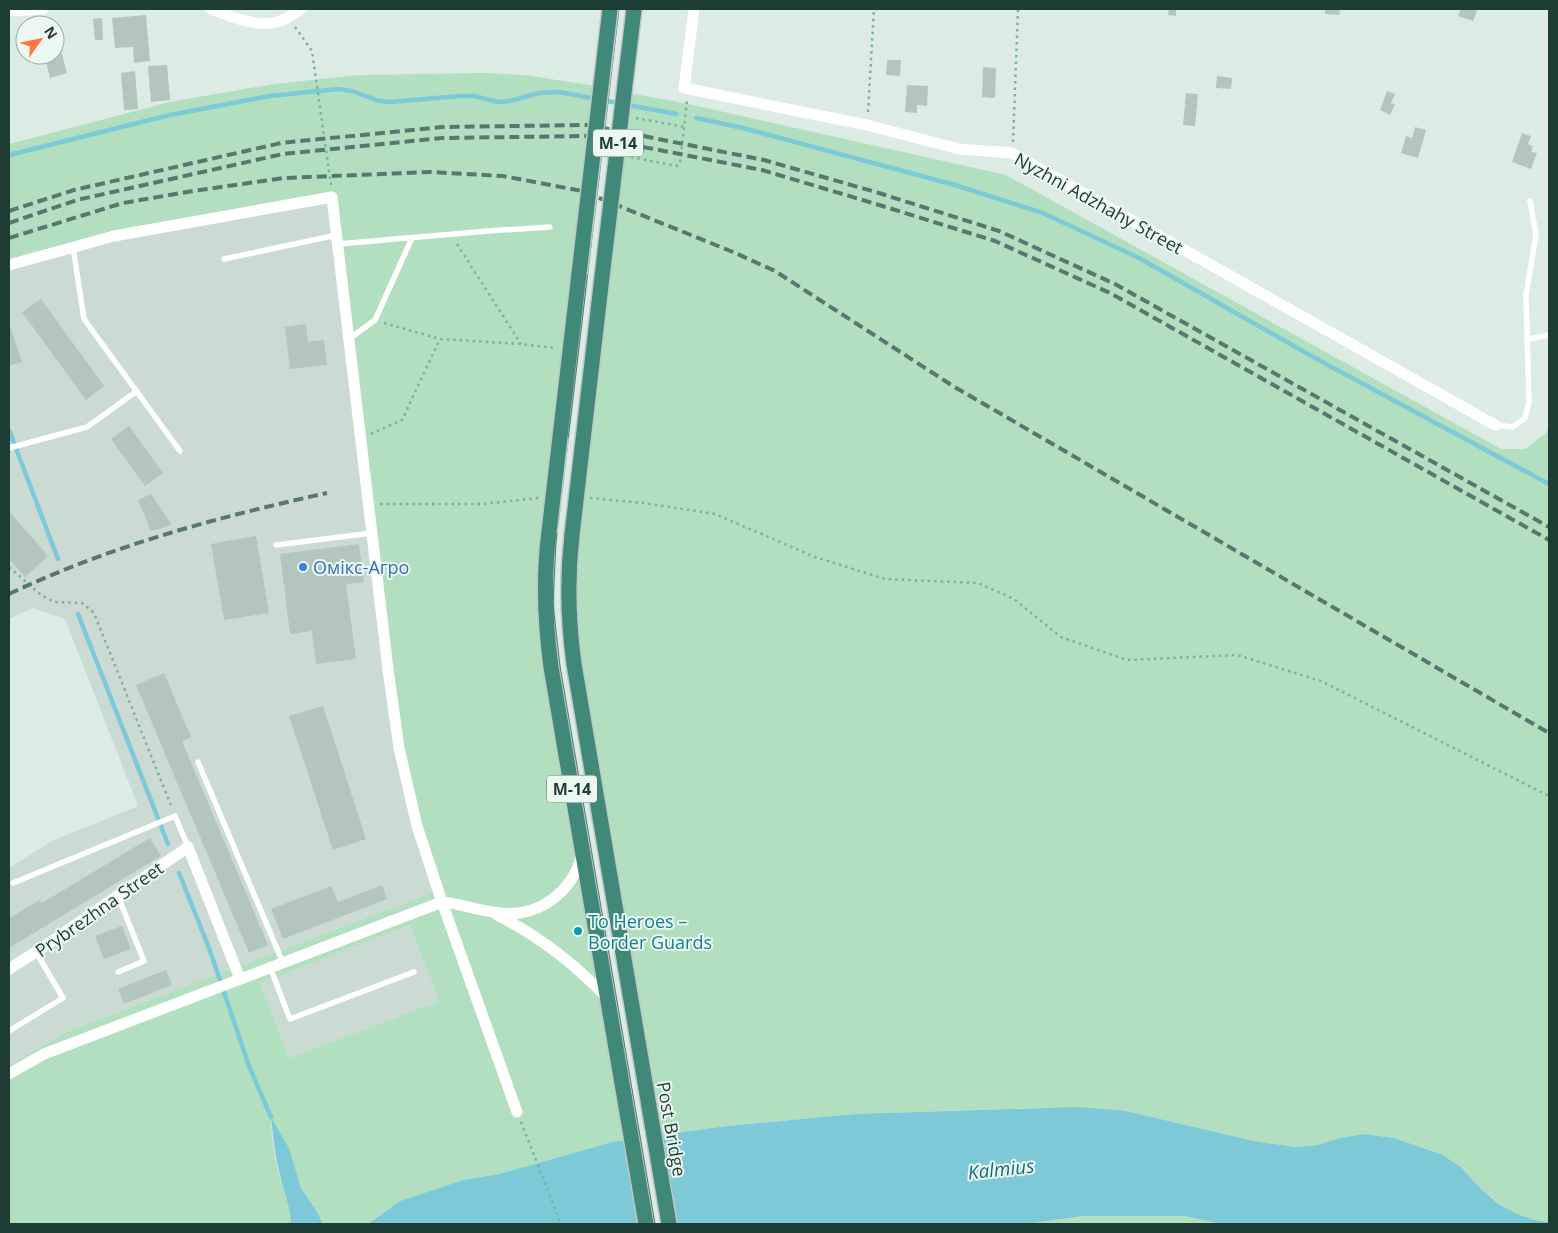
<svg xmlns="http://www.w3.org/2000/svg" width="1558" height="1233" font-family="'Open Sans',sans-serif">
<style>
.built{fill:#cbdbd4}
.green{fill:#b2dfbf;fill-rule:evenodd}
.water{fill:#7dc9d8}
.pier{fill:#ddebe5}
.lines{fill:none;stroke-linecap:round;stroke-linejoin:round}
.stream{stroke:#7dc9d8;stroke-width:4.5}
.building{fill:#b2c6be}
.trunk-casing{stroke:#c0c8c6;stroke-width:18}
.path{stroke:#79b2a1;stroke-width:2.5;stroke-dasharray:2.5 4;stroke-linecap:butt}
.service{stroke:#fff;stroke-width:5.5}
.minor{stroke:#fff;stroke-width:11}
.trunk{stroke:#408878;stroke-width:15}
.tram{stroke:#57786f;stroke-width:1}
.rail{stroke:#57786f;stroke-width:4;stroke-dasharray:10 5;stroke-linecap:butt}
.trunk-bridge-casing{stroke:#c0c8c6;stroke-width:18;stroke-linecap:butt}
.trunk-bridge{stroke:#408878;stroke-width:15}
.shop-dot{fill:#3f7fe0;stroke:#edf7f2;stroke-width:2}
.culture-dot{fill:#0f9aa8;stroke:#edf7f2;stroke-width:2}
.labels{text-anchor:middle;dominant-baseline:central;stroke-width:4;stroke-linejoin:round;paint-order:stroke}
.shield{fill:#edf7f2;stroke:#5b746d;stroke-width:1}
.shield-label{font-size:16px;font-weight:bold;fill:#1d3c34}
.street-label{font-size:18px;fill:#1d3c34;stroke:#edf7f2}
.shop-label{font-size:18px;fill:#366cbe;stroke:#edf7f2;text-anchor:start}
.culture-label{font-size:18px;fill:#0d838f;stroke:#edf7f2;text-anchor:start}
.water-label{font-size:19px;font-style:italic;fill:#116b7e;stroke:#edf7f2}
</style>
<rect width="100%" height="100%" fill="#ddebe5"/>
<g class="built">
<path d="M327,203L434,892L66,1032L9,1066V868L52,841L138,806L65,619L33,608L9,619V270L114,241Z"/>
<path d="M410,925L439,1001L289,1058L260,983Z"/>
</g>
<g class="green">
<path d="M483,73L524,75L596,86L540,572L626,1140L612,1142L499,1174L463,1180L400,1201L368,1223L364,1224H323L317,1212L301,1188L289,1148L271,1118C271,1137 275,1159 280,1178C285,1194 290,1207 291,1224H9V1066L66,1032L434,892L412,827L327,203L114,241L9,270V144L170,102L274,84L360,75ZM410,925L439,1001L289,1058L260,983Z"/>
<path d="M629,93L684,103L1006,175L1501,449H1525L1546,433L1549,426V1222L1535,1220L1517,1214L1497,1203L1478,1186L1462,1168L1443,1155L1394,1138L1364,1134L1340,1138L1317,1145L1295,1147L1254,1141L1126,1111L1029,1108L855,1114L727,1126L660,1136L579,663L574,574Z"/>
<path d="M1083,1216H1184L1221,1224H1026Z"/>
</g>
<g class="water">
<path d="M1077,1107L1126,1111L1254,1141L1295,1147L1317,1145L1340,1138L1364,1134L1394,1138L1443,1155L1462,1168L1478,1186L1497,1203L1517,1214L1535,1220L1549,1222V1224H1221L1184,1216H1083L1026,1224H364L369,1223L400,1201L463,1180L499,1174L612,1142L727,1126L855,1114Z"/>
<path d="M271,1117L289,1148L301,1188L317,1212L323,1224H291C290,1205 284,1193 280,1175C275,1156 273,1136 271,1117Z"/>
</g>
<path class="pier" d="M660,1133L675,1224H640L626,1138Z"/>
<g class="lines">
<g class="stream">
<path d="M696,118L743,128L955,185L1043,213L1139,258L1315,358L1549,484"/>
<path d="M9,155L170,115L270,96L338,89L352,91L379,101L390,102L460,96H474L498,102L510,101L539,93L559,92L676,114"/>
<path d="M9,430L58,559"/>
<path d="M78,614L168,844"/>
<path d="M179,873L209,948L249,1066L271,1117"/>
</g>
</g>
<g class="building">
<path d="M1169,9H1176V16L1168,15Z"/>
<path d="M1325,9H1340L1339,15L1325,14Z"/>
<path d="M1461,9H1471L1477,11L1473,21L1458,16Z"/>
<path d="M146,15L150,61L134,63L133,47L115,48L112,18Z"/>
<path d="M102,18L103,40H95L93,19Z"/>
<path d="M56,32L67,73L50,78L45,58L34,62L32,55H55Z"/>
<path d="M887,60H901L900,76L886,75Z"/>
<path d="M167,65L170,100L151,102L148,66Z"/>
<path d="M983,67L996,68L995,98L982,97Z"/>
<path d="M135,71L138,109L124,110L121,73Z"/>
<path d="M1217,76L1232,78L1231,89L1216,88Z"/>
<path d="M907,85L928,86L927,106L917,105V113L905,112Z"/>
<path d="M1387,91L1395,94L1391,103L1395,104L1390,115L1380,110Z"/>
<path d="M1186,93L1198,94L1195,126L1183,125Z"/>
<path d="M1415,127L1426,130L1418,158L1401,153L1406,136L1412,138Z"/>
<path d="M1522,133L1531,136L1528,144L1533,146L1531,152L1537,153L1531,169L1512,162Z"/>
<path d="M41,299L104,386L86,400L22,312Z"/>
<path d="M9,323L22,362L9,366Z"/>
<path d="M306,324L308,342L324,340L327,365L290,369L285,327Z"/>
<path d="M129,426L163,473L145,486L111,439Z"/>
<path d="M151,494L172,525L151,531L138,500Z"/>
<path d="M9,511L48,556L25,577L9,559Z"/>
<path d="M256,536L269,613L224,620L211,544Z"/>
<path d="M359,544L364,582L346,584L356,659L316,664L312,631L290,634L280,554Z"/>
<path d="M164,673L191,737L182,741L268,945L249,953L136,685Z"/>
<path d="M323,706L366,839L333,850L289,716Z"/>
<path d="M150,838L161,856L9,948V918L40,900L42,903Z"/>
<path d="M382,885L387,899L283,939L271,909L331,886L338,902Z"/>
<path d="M122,926L131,949L104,959L95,936Z"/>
<path d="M166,970L172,985L124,1004L118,989Z"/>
</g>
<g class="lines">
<g class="trunk-casing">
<g id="trunk">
<path d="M560,437L579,274"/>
<path d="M583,440L602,277"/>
<path d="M549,532C543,578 545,622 551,667L646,1224"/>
<path d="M572,535C567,578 568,620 574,664L669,1224"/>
</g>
</g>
<g class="path">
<path d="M295,27L312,51L331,185"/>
<path d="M868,112L874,9"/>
<path d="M636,118L685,127"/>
<path d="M1013,142L1018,9"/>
<path d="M631,157L677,166L680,163L687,101"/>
<path d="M457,244L521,344"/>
<path d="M384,323L440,339L521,344L556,348"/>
<path d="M371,434L402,420L440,339"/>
<path d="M590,498L644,503L715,514L815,557L885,579L978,583L1014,599L1061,637L1127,660L1237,655L1321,681L1549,796"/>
<path d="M380,504H482L539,498"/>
<path d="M9,567L41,595L54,602L82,603L94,613L172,808"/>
<path d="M521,1122L561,1224"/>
</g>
<g class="service">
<path d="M338,244L488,231L550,227"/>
<path d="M73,247L84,319L180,451"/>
<path d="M224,259L337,235"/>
<path d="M349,339L375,320L412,238"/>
<path d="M1529,339L1549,335"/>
<path d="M1495,425L1513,427L1525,418L1529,402L1526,295L1536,235L1530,201"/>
<path d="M9,448L87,427L137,391"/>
<path d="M276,545L372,533"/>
<path d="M198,762L283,963"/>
<path d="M13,883L175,816L188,847"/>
<path d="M118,896L144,961L118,972"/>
<path d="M270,967L290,1019L414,972"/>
<path d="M9,1031L63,998L36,952"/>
</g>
<g class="minor">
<path d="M211,9C231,17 256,27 277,22C286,20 294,14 301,9"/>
<path d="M694,9L684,88L867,125L959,149L1012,153L1495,425"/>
<path d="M9,11L43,9"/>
<path d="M9,265L114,236L332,197L388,669L399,748L417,826L442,902L517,1112"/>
<path d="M497,915C539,936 575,964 607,998"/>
<path d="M9,969L36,952L188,847L240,979"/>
<path d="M9,1074L44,1054L442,902C462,904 480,911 499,913C539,918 572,892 582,855"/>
</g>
<use href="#trunk" class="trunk"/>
<path class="tram" d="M619,9L556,542L553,604L560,666L655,1224"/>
<g class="rail">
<path d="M9,211L74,190L281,143L442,127L588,125L764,160L879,193L999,231L1115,284L1549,527"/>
<path d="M9,223L77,200L283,154L442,138L587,136L762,170L876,204L995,241L1110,293L1549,540"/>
<path d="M9,238L123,203L193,191L284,178L430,172L503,176L582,191L733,252L775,271L953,386L1549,733"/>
<path d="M9,594C110,546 218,517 327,493"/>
</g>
<g class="trunk-bridge-casing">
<g id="trunk-bridge">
<path d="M579,274L610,9"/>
<path d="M602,277L634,9"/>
<path d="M549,532L560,437"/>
<path d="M572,535L583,440"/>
</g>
</g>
<use href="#trunk-bridge" class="trunk-bridge"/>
</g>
<circle class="shop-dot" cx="303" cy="567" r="5"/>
<circle class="culture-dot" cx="578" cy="931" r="5"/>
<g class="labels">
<g class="shield">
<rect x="593" y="129.5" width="50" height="27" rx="4"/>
<rect x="547" y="775.5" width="50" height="27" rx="4"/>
</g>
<g class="shield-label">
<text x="618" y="143">М-14</text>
<text x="572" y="789">М-14</text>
</g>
<g class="street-label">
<text transform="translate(1099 203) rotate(29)">Nyzhni Adzhahy Street</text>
<text transform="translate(99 909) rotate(-35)">Prybrezhna Street</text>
<text transform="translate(672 1129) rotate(80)">Post Bridge</text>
</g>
<g class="shop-label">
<text x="313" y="567">Омiкс-Агро</text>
</g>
<g class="culture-label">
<text x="588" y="921">To Heroes –<tspan x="588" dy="21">Border Guards</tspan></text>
</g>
<g class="water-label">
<text transform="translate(1001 1169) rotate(-6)">Kalmius</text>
</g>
</g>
<rect width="1558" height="1233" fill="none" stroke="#1d3c34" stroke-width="20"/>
<g transform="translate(40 40) rotate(57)"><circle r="24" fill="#edf7f2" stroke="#9aaca6"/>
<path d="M0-4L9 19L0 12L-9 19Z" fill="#ff7547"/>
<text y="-8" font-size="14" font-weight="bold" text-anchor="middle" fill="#1d3c34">N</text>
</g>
</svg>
